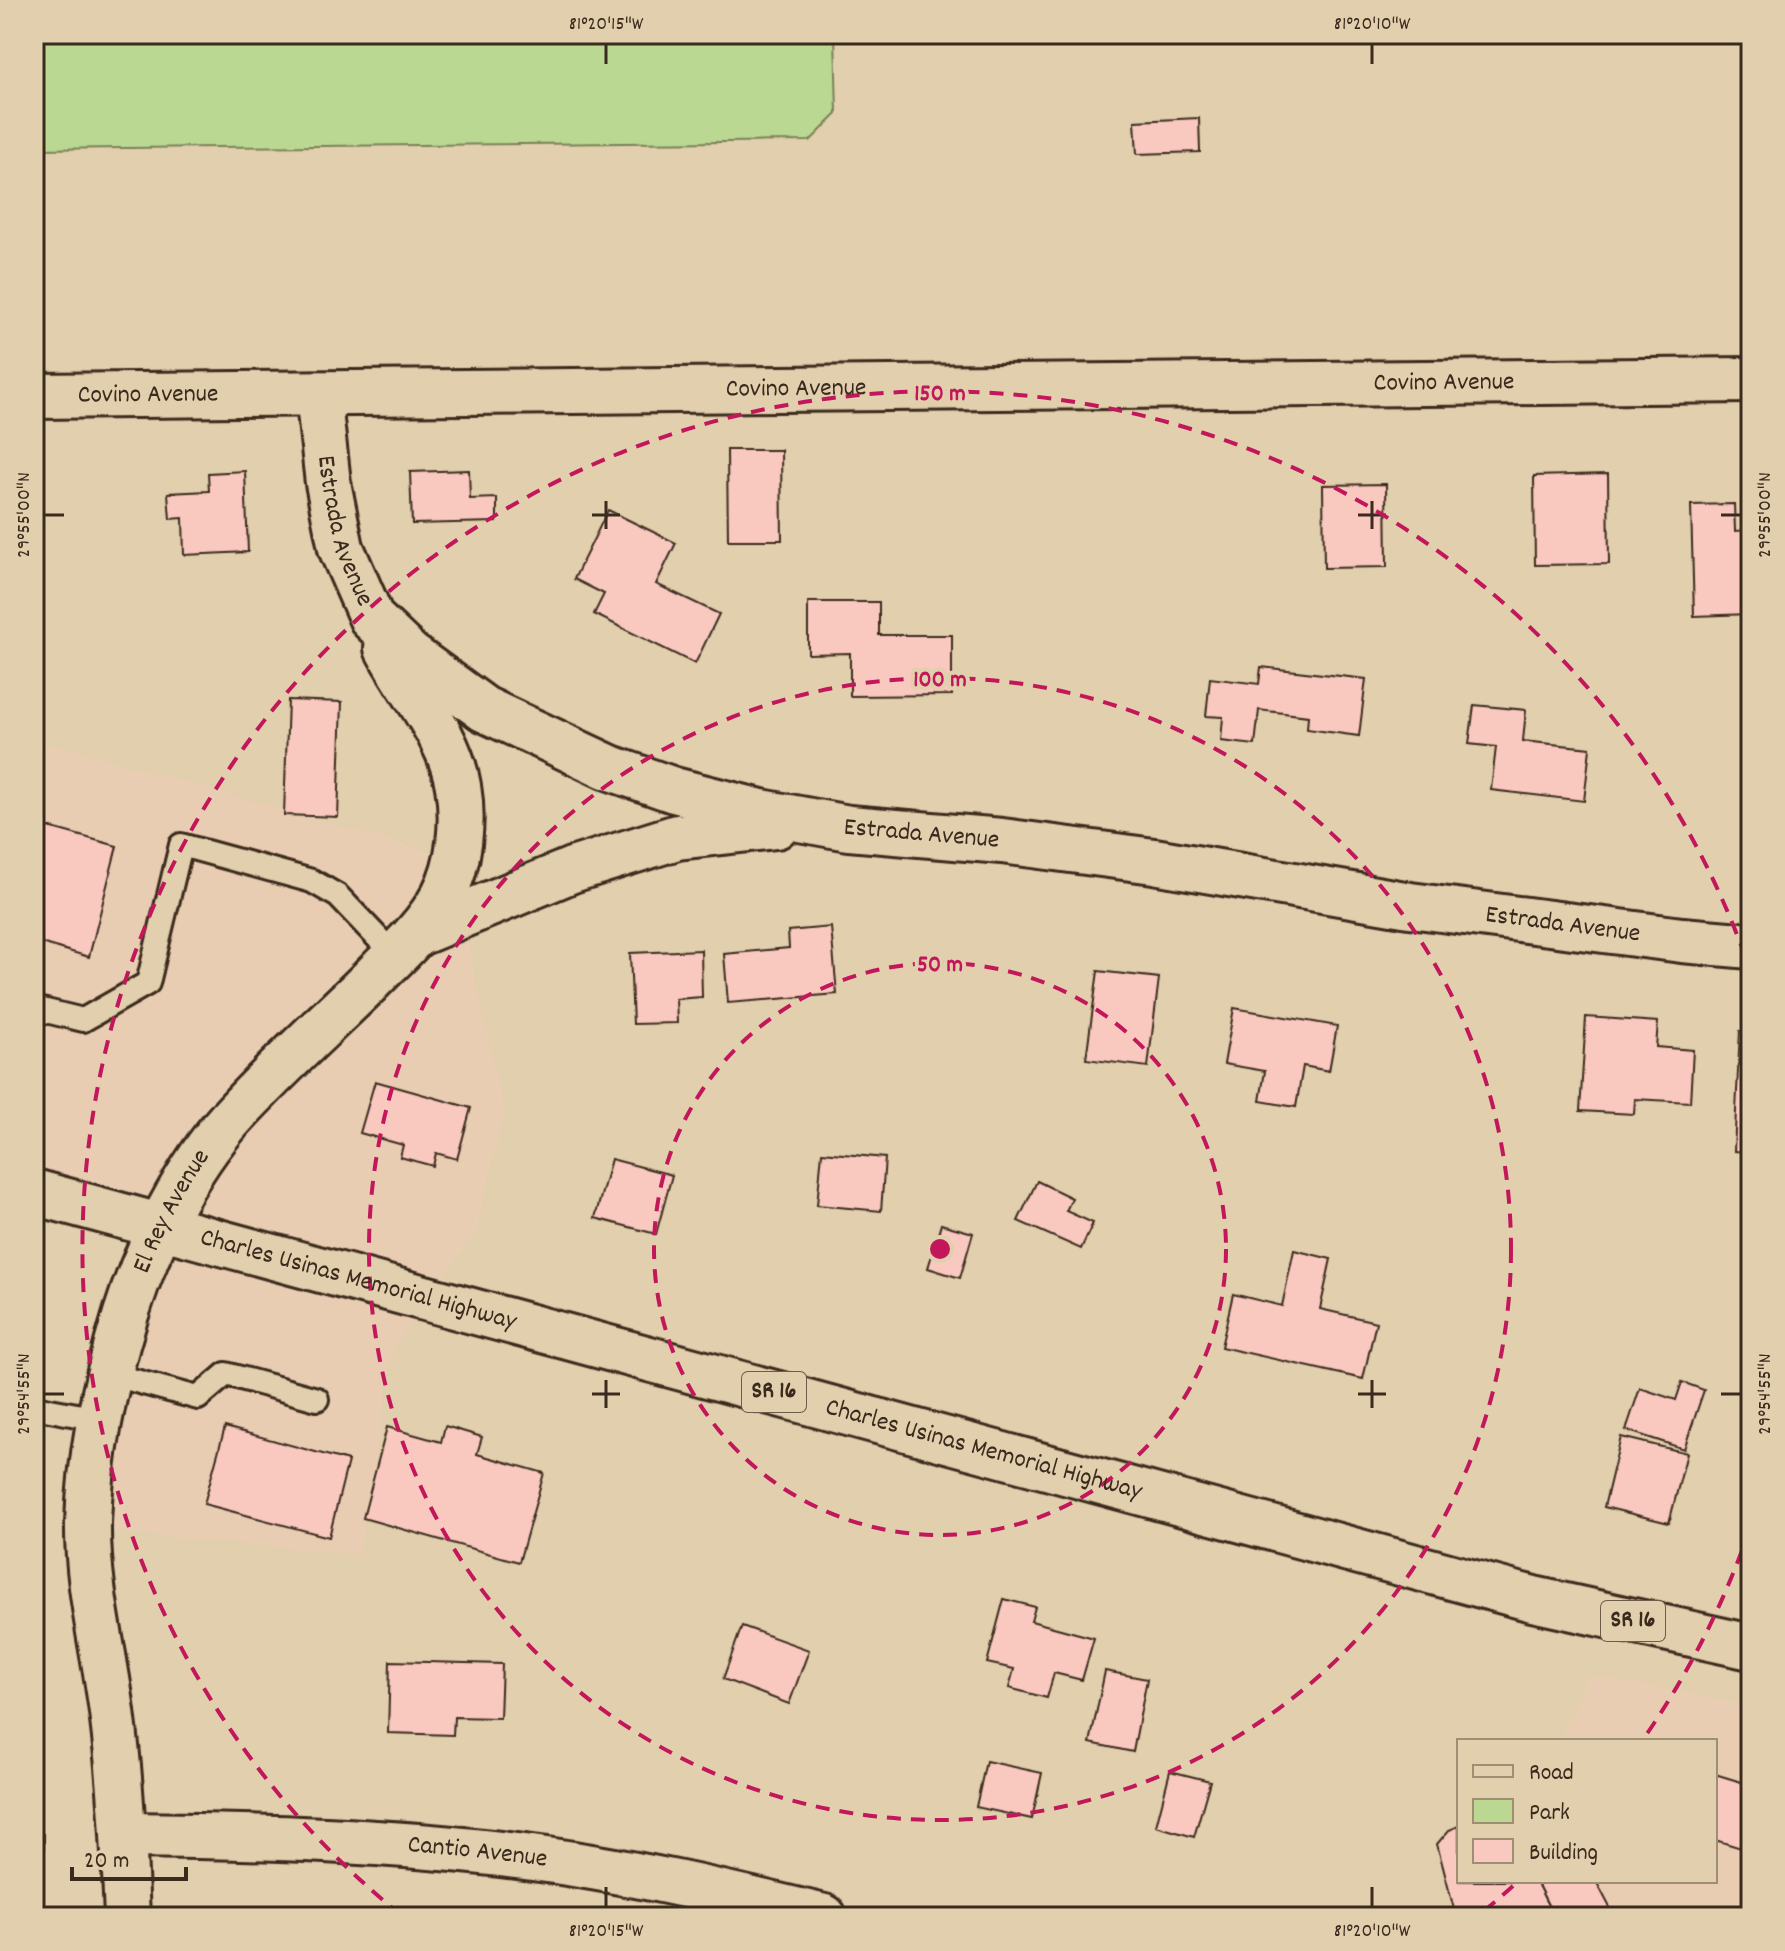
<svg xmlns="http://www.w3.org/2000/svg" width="1785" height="1951" font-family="Dekko,sans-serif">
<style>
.built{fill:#e9cdb3}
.green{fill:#bad891;stroke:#7a8158;stroke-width:2}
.building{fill:#f9c9c0;stroke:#3b2a1e;stroke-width:2}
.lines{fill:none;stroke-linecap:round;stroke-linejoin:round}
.service-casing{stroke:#3b2a1e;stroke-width:28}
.minor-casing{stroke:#3b2a1e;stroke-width:50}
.trunk-casing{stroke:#3b2a1e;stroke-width:50}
.service{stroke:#e2cfad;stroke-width:22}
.minor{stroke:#e2cfad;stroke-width:44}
.trunk{stroke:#e2cfad;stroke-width:44}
.ticks{fill:none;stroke:#3b2a1e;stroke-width:3}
.ring{fill:none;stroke:#c2185b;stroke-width:4;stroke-dasharray:14 10}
.labels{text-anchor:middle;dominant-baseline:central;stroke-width:8;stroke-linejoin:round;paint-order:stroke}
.shield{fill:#e2cfad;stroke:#6d5c49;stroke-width:2}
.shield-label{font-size:24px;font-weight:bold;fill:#3b2a1e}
.street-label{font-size:26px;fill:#3b2a1e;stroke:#e2cfad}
.centre{fill:#c2185b;stroke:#e2cfad;stroke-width:4}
.ring-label{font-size:24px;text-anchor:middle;font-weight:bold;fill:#c2185b;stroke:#e2cfad;stroke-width:8;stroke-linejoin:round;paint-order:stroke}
.neatline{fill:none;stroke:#3b2a1e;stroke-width:3}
.ticks-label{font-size:20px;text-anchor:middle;fill:#3b2a1e}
</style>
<rect width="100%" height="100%" fill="#e2cfad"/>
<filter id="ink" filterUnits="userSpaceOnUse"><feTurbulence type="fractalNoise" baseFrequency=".0125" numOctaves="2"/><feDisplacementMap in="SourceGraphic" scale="16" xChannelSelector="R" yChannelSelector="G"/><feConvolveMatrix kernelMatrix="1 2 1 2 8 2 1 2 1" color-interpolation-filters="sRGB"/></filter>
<g filter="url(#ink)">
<g class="built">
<path d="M34,742L82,752L436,854L426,885L405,915L392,921L394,927L152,1201L34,1169Z"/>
<path d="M466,937L504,1112L476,1231L441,1280L193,1212L214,1176L245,1134L427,954Z"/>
<path d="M171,1252L414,1319L394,1347L359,1555L108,1531L117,1424L144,1321Z"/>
<path d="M1589,1675L1751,1706V1917H1477L1472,1881H1715V1741H1559Z"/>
</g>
<path class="green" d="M34,34H835L837,114L810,141L34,149Z"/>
<g class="building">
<path d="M1199,118L1200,152L1137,154L1135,121Z"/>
<path d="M727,450H781L782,540H728Z"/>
<path d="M469,470L470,499L497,498V522L412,524L410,472Z"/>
<path d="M245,471L248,552L184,555L183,518L170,519L168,493L209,491L208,473Z"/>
<path d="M1608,474L1609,564L1535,565L1534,476Z"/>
<path d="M1386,484L1387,567L1324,568L1323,485Z"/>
<path d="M1734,504L1735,531L1751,530V614L1694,616L1691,505Z"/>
<path d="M608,510L676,543L656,584L719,614L695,664L594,614L604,594L574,579Z"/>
<path d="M808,602H879V635H952V695L850,696V653L808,654Z"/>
<path d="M1261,667L1366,679L1359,736L1307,729L1308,716L1259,710L1255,745L1221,741L1223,717L1206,716L1210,678L1259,684Z"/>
<path d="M288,700L342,702L338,817L284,815Z"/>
<path d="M1474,705L1526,710L1523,741L1590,748L1584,801L1491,790L1496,747L1469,744Z"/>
<path d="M34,823L117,846L89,957L34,941Z"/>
<path d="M831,927L837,994L728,1003L724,954L789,948L788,931Z"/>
<path d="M701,950L702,997L676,999L677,1023L633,1024L630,953Z"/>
<path d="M1098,971L1159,978L1148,1067L1086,1059Z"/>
<path d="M1234,1008L1337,1026L1329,1071L1303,1066L1296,1107L1260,1101L1265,1071L1224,1064Z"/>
<path d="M1586,1017L1658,1022L1656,1047L1693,1050L1690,1102L1635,1099L1634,1114L1580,1111Z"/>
<path d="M1740,1031L1751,1032V1152L1734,1151Z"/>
<path d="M375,1081L471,1108L457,1159L436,1153L433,1166L400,1157L403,1145L360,1133Z"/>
<path d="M822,1152L885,1158L881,1211L817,1205Z"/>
<path d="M611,1159L672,1175L656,1234L595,1218Z"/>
<path d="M1037,1181L1072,1198L1066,1211L1093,1223L1081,1249L1018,1221Z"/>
<path d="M941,1224L973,1233L960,1278L928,1268Z"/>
<path d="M1294,1250L1331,1259L1320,1309L1376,1322L1363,1379L1221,1347L1233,1294L1282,1306Z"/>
<path d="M1682,1382L1704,1390L1684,1449L1626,1430L1640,1388L1676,1400Z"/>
<path d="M445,1426L482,1437L477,1454L544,1473L519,1562L363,1518L387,1427L441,1442Z"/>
<path d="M225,1427L348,1461L329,1537L204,1504Z"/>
<path d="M1621,1437L1687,1453L1669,1523L1604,1507Z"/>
<path d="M1004,1599L1035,1607L1031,1621L1094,1638L1082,1680L1054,1673L1047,1698L1009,1688L1014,1669L987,1663Z"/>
<path d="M742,1626L809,1650L789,1704L723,1679Z"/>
<path d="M390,1661L502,1664L500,1718L454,1717L453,1735L388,1733Z"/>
<path d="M1105,1671L1147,1679L1133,1752L1090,1743Z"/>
<path d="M986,1761L1042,1773L1032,1819L976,1807Z"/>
<path d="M1170,1771L1210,1781L1194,1837L1156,1826Z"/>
<path d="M1715,1774L1751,1785V1851L1715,1840Z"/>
<path d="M1459,1826V1881H1536L1554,1917H1456L1437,1844L1449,1830Z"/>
<rect x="34" y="1834" width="10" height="31"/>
<path d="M1536,1881H1596L1615,1917H1554Z"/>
</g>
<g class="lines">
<g class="service-casing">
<g id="service">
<path d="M34,1008L83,1020L148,983L181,845L312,881L338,896L395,956"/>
<path d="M110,1374L198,1398L226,1374L317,1399"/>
<path d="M34,1407L98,1419"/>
</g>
</g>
<g class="minor-casing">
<g id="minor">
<path id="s1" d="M318,394L328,483L341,548L372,619L410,655L484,709L608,767L674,790L761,812L849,828L1002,841L1154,861L1410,905L1682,940L1751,946"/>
<path id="s2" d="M34,396L1751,380"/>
<path d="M417,934L572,870L677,837L776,826"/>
<path id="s3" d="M124,1835C258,1836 392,1840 525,1857C626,1870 725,1893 824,1917"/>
<path id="s4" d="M127,1917C124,1849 121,1780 112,1712C104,1649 87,1587 88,1523C90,1452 105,1382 126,1314C147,1247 185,1169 233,1116C276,1069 324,1026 369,982C395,955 425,930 443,896C460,864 464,821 458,786C450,735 410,692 387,648"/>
</g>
</g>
<g class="trunk-casing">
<g id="trunk">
<path id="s5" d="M34,1192L1533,1599L1751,1647"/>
</g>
</g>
<use href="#service" class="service"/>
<use href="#minor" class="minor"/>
<use href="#trunk" class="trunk"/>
</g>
</g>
<path class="ticks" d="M606,44V64M1372,44V64M606,501V529M1372,501V529M44,515H64M592,515H620M1358,515H1386M1721,515H1741M606,1380V1408M1372,1380V1408M44,1394H64M592,1394H620M1358,1394H1386M1721,1394H1741M606,1887V1907M1372,1887V1907"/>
<g class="ring">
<circle cx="940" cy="1249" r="286"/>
<circle cx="940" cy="1249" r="571"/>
<path d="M1750 1528A857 857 0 0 1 1642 1741M1513 1886A857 857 0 0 1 1479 1915M401 1915A857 857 0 1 1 1750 970"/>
</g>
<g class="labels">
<g class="shield">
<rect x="742" y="1372" width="64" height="40" rx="6"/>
<rect x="1601" y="1601" width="64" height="40" rx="6"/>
</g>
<g class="shield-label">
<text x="774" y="1392">SR 16</text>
<text x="1633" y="1621">SR 16</text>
</g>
<g class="street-label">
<text stroke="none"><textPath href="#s2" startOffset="1410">Covino Avenue</textPath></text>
<text stroke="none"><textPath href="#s2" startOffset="762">Covino Avenue</textPath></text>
<text stroke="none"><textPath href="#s2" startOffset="114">Covino Avenue</textPath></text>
<text stroke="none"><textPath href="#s1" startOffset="140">Estrada Avenue</textPath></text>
<text stroke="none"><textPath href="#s1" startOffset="836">Estrada Avenue</textPath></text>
<text stroke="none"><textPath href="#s1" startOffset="1484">Estrada Avenue</textPath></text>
<text stroke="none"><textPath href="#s4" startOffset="722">El Rey Avenue</textPath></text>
<text stroke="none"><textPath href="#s5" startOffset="336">Charles Usinas Memorial Highway</textPath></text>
<text stroke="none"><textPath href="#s5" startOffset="984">Charles Usinas Memorial Highway</textPath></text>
<text stroke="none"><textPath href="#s3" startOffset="354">Cantio Avenue</textPath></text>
</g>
</g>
<circle cx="940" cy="1249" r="12" class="centre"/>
<g class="ring-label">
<text x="940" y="400">150 m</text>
<text x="940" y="686">100 m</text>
<text x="940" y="971">50 m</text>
</g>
<rect width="1785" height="1951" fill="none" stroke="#e2cfad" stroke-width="88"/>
<rect x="1457" y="1739" width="260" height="144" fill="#e2cfad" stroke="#9f8d74" stroke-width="2"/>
<rect x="1473" y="1765" width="40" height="12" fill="#e2cfad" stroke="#9f8d74" stroke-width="2"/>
<text x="1529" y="1779" font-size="24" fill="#3b2a1e">Road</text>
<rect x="1473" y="1799" width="40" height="24" fill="#bad891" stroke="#9f8d74" stroke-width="2"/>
<text x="1529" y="1819" font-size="24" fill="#3b2a1e">Park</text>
<rect x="1473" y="1839" width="40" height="24" fill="#f9c9c0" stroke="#9f8d74" stroke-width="2"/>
<text x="1529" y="1859" font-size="24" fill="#3b2a1e">Building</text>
<path d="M72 1867v12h114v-12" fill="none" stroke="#3b2a1e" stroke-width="4"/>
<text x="84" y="1867" font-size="24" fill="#3b2a1e" stroke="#e2cfad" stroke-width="6" paint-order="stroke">20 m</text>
<rect x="44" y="44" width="1697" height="1863" class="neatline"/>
<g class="ticks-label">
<text x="606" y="29">81°20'15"W</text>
<text x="1372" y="29">81°20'10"W</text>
<text transform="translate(22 515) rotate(-90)" y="7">29°55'00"N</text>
<text transform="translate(1763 515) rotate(-90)" y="7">29°55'00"N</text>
<text transform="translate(22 1394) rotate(-90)" y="7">29°54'55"N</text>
<text transform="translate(1763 1394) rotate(-90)" y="7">29°54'55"N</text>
<text x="606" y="1936">81°20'15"W</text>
<text x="1372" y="1936">81°20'10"W</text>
</g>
</svg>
